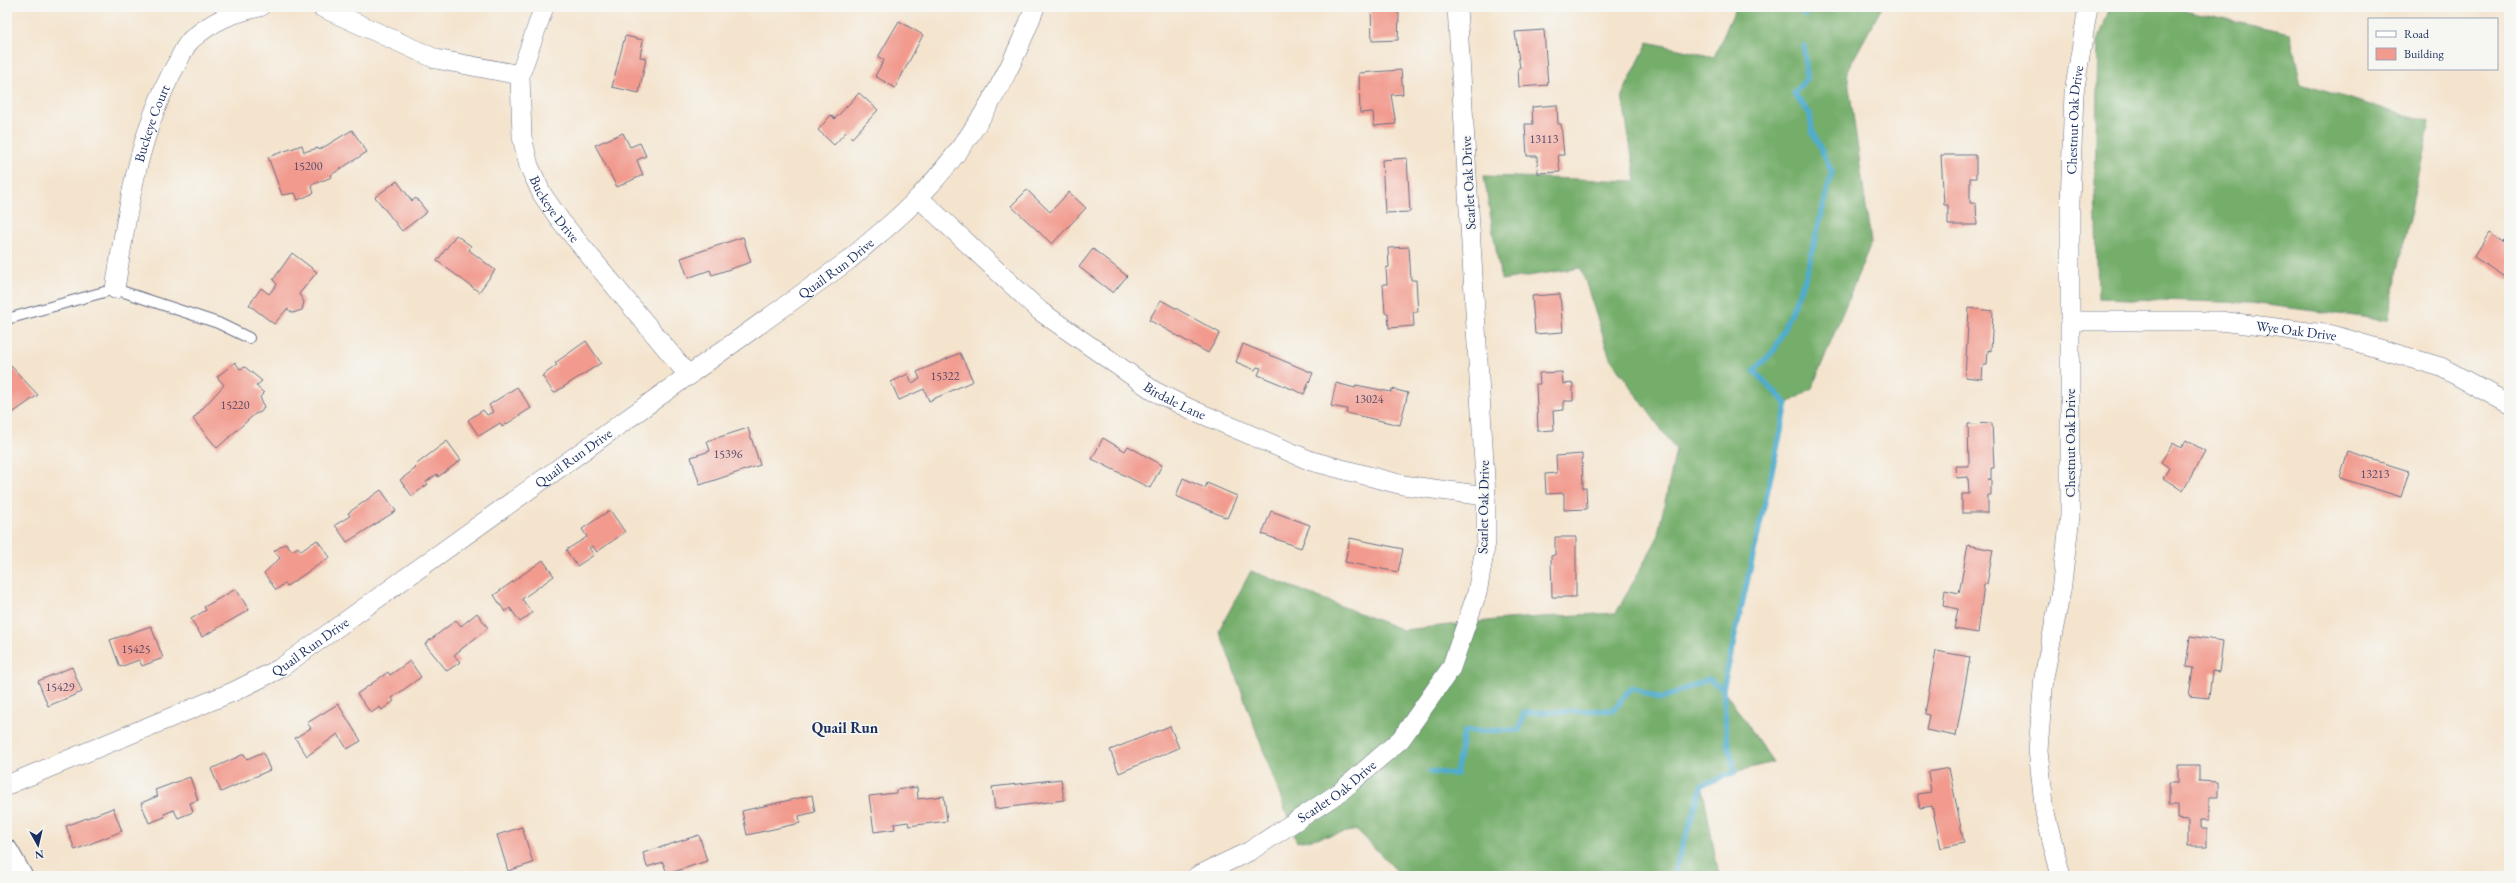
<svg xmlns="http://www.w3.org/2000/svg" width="2516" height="883" font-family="'EB Garamond',serif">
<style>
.forest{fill:#75ad6b;stroke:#486e64}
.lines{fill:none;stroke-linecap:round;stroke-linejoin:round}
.stream{stroke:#4faccd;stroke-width:5.5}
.building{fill:#f29a8d}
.lane-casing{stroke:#676e85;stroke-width:12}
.street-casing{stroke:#676e85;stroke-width:20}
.secondary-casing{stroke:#676e85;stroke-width:24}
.lane{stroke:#fff;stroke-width:10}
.street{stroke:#fff;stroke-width:19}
.secondary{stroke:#fff;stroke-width:22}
.labels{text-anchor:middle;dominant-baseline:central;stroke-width:3.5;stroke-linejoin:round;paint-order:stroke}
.number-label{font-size:12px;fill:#514a6a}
.street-label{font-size:14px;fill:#1b2f5e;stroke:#f6f6f2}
.neighbourhood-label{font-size:15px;font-weight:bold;fill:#1b2f5e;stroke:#f6f6f2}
</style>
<rect width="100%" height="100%" fill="#f6f6f2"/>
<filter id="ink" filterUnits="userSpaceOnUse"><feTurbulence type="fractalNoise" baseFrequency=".025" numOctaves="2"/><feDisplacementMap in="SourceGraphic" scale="8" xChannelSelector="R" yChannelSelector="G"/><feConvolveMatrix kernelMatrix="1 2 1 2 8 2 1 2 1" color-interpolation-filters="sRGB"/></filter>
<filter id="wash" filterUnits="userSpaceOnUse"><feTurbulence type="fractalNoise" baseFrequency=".012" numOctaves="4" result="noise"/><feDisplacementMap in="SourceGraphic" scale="16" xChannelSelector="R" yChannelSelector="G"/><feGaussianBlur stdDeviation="0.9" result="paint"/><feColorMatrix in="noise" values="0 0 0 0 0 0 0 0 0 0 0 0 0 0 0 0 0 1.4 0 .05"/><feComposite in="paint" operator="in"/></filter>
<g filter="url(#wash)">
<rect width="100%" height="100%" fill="#f4e4ce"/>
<g class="forest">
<path d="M1736,7H1882L1847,71L1871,243L1812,388L1787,404L1723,689L1773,762L1735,772L1702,785L1719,876H1402L1357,830L1297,842L1219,630L1251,571L1403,630L1506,619L1616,613L1657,539L1676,450L1610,358L1581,268L1501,280L1484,176L1636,181L1622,95L1648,42L1714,57Z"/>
<path d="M2110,7H2172L2290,33L2301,84L2430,123L2387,320L2250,303L2098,298L2095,184L2098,41Z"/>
</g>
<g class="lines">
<g class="stream">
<path d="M1805,15V7"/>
<path d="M1430,772L1456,774L1464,731L1519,730L1524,713L1613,710L1632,687L1660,699L1709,679L1723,689"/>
<path d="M1673,876L1702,785L1735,772L1727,739L1723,689L1787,404L1754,371L1775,349L1806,276L1832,172L1812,131L1810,114L1794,93L1807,78L1804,46"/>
</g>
</g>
<g id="blocks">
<g class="building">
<path d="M1371,7H1396L1397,13H1399L1398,40L1372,41Z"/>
<path d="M899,21L923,35L895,88L875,76L884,60L878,57Z"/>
<path d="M1544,30L1548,85L1519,87L1518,68H1520L1515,32Z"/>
<path d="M625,36L643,40L640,57L646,58L639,93L612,87Z"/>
<path d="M1401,70L1403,94L1391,95L1396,124L1374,126L1373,112L1360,113L1359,73Z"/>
<path d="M859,93L878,110L852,138L846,132L834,145L818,130L831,115L835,119Z"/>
<path d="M1557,105L1558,124H1561L1564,155H1558L1560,172L1538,173L1537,156H1527L1525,124H1533L1532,107Z"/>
<path d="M352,130L367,152L331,175L332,177L311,185L314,193L298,200L295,193L282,195L268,157L302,145L304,152L318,148L319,150Z"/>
<path d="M623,133L630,147L640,143L646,156L637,160L643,175L617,187L595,145Z"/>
<path d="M1941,155H1976V178H1970V203H1976L1977,225H1948V205H1944Z"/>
<path d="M1407,158L1410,212L1385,213L1382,160Z"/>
<path d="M397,181L412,201L416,198L427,212L402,231L375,197Z"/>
<path d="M1027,190L1050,212L1069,192L1086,208L1052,244L1011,206Z"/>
<path d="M2489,233L2503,242L2509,236V280L2474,257Z"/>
<path d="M456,235L471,246L469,250L495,270L479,292L437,261Z"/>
<path d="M743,237L751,262L712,275L710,270L688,278L681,258Z"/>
<path d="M1409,247L1411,280H1416L1418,312H1413L1414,326L1389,328L1388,313H1385L1383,284H1387L1386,268L1389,267L1388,248Z"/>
<path d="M1093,249L1127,276L1113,293L1079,267Z"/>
<path d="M292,253L317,272L299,294L304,302L302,310L293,313L287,309L274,324L249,305L261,288L269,294L277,284L273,280Z"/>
<path d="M1560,294L1563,332L1535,334L1532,296Z"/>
<path d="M1161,300L1220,333L1208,353L1149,320Z"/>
<path d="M1969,308L1993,311L1991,351L1988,350L1987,365H1983L1982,379L1965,377Z"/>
<path d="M586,341L601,363L554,393L542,376L557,365L555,363Z"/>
<path d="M1243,344L1313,373L1304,394L1258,375L1261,368L1257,367L1255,370L1236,362Z"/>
<path d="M960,353L973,381L929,401L924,389L899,400L891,382L908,374L912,383L920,379L917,372Z"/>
<path d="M235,362L240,369L245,367L262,381L256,386L264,393L260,397L264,407L261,412L255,414L217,448L193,419L224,385L217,377Z"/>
<path d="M11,366L38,395L7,417V368Z"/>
<path d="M1562,372L1563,384L1573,383V401H1564V410L1553,411L1554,430L1538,431L1536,384H1540L1539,373Z"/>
<path d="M1336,383L1355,388L1356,385L1391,392L1392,389L1408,393L1400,425L1346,413L1347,409L1331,406Z"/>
<path d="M517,387L531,408L502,427L500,423L479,436L468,420L483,410L487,415L493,412L489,405Z"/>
<path d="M1992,423L1994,468H1991V479H1988L1991,481V495H1988V513H1962V494H1969L1968,477L1956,478L1955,466H1969L1968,424Z"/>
<path d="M748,428L760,465L700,485L691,457L710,451L707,441Z"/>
<path d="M1103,438L1125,451L1128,446L1162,465L1150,488L1092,459Z"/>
<path d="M2186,440L2205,451L2183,491L2163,478L2169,468L2161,462L2173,443L2181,448Z"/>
<path d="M447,441L461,460L438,477L437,474L426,482L428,484L412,496L400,480L416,468L414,466Z"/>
<path d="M2348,452L2409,471L2401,497L2340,478Z"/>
<path d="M1582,454L1583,488H1586L1587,509L1564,510V493L1546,494L1545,474L1557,473L1556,456Z"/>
<path d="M1183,478L1205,488L1207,483L1237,496L1227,518L1176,496Z"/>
<path d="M381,490L396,511L347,542L335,525L350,516L348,513Z"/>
<path d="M610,510L625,532L597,552L592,546L589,548L594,555L577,566L566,550L587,537L582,529Z"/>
<path d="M1271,511L1310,525L1301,548L1262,534Z"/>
<path d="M1555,537H1576V597H1552L1551,556L1555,555Z"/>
<path d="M1350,538L1403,549L1398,572L1345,562Z"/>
<path d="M317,540L330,557L287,586L285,583L276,590L264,573L280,558L274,551L286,543L292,551L298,547L301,551Z"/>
<path d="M1968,545L1993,550L1987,584H1984L1978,633L1954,629L1958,609L1943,606L1945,590L1959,593Z"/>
<path d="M543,560L554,576L522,599L532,613L520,622L510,608L505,612L494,595Z"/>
<path d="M236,589L249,610L202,637L191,619L206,610L204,607Z"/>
<path d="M477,613L488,628L454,655L460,662L447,671L425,644L456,620L461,626Z"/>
<path d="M151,626L163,658L142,666L139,660L120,667L110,640Z"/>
<path d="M2190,636L2223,641L2219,672L2212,671L2209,698L2189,696L2193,668L2186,667Z"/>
<path d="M1936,651L1970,657L1956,736L1926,730L1929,715L1925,714Z"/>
<path d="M410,661L421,677L392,698L394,701L382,710L380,707L371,713L357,694L388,672L390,675Z"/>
<path d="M72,667L82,692L48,706L38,681Z"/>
<path d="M338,704L361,741L347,749L338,734L307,756L295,738L311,728L307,723Z"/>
<path d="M1170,726L1179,748L1119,773L1110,750Z"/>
<path d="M263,752L270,770L221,792L211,769L244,754L247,759Z"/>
<path d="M2178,765H2199V781L2218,782V797H2209V820H2201V828H2207V846H2188V820L2178,819V805H2169V782H2178Z"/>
<path d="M1949,768L1964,843L1941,848L1932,806L1920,808L1917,794L1931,792L1928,772Z"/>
<path d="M190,777L198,800L190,803L193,812L178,818L174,810L164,814L165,817L149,823L141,803L158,796L155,790Z"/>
<path d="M1061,779L1064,800L995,809L992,787Z"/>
<path d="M917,787L918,799L944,796L947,821L909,826L908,822L894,824L895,829L874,832L869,796L896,793V790Z"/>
<path d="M812,795L815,812L799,816L800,823L747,835L742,811Z"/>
<path d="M113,808L122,831L75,850L66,826Z"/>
<path d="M522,827L533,863L508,871L497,835Z"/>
<path d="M699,835L707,861L667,874L663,862L647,867L643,853Z"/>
</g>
</g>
</g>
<g filter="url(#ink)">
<use href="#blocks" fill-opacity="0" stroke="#676e85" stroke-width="1"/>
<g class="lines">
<g class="lane-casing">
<path id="lane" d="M7,319L115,289L218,323L249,338"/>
</g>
<g class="street-casing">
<g id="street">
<path d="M321,7L436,59L520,75"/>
<path id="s1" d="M544,7L520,75L522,137L529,166L542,194L560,220L689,376"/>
<path id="s2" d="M919,198L1040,311L1154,391L1188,408L1311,461L1403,485L1486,496"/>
<path id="s3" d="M115,289C127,212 138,133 176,65C181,57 185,44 192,39C214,20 232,13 260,7"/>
<path id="s4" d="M2070,321H2220L2333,335L2441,367L2509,404"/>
<path id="s5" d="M7,785L235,691L279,669L849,260C872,239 898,220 919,197C972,142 1009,78 1035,7"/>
<path id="s6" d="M1197,876L1250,851L1340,792L1401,739L1451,668L1477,593L1486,542V496L1457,7"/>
<path id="s7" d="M2061,876L2045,813L2038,750L2044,677L2061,591L2070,516V203L2074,93L2088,7"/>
</g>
</g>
<g class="secondary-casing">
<path id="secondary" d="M7,851L21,876"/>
</g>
<use href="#lane" class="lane"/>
<use href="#street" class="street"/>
<use href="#secondary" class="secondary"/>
</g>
</g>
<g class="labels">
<g class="number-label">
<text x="1544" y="139">13113</text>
<text x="308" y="166">15200</text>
<text x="945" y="376">15322</text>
<text x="1369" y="399">13024</text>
<text x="235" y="405">15220</text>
<text x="728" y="454">15396</text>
<text x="2375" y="474">13213</text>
<text x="136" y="649">15425</text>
<text x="60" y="687">15429</text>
</g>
<g class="street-label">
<text stroke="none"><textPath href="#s7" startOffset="761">Chestnut Oak Drive</textPath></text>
<text stroke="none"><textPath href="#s3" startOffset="170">Buckeye Court</textPath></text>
<text transform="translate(1468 183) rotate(-93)">Scarlet Oak Drive</text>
<text stroke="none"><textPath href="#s1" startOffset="214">Buckeye Drive</textPath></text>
<text stroke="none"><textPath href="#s5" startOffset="982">Quail Run Drive</textPath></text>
<text stroke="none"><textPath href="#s4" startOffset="227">Wye Oak Drive</textPath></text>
<text stroke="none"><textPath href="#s2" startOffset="328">Birdale Lane</textPath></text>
<text transform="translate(2070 443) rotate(-90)">Chestnut Oak Drive</text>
<text stroke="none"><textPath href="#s5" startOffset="658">Quail Run Drive</textPath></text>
<text transform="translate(1483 507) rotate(-89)">Scarlet Oak Drive</text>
<text stroke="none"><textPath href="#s5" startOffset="334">Quail Run Drive</textPath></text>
<text stroke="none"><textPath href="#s6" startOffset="164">Scarlet Oak Drive</textPath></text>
</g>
<g class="neighbourhood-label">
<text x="845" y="727">Quail Run</text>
</g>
</g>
<rect width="2516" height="883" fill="none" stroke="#f6f6f2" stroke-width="24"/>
<rect x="2368" y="18" width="130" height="52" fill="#f6f6f2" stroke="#9ea6b7"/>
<rect x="2376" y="31" width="20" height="6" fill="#ffffff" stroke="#9ea6b7"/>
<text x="2404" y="38" font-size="12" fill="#1b2f5e">Road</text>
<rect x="2376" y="48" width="20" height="12" fill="#f29a8d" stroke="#9ea6b7"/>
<text x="2404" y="58" font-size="12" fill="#1b2f5e">Building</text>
<g transform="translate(38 845) rotate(172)" stroke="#f6f6f2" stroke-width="3" paint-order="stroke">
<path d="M0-3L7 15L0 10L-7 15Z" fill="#1b2f5e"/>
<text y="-6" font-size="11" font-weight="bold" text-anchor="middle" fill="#1b2f5e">N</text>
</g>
</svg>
